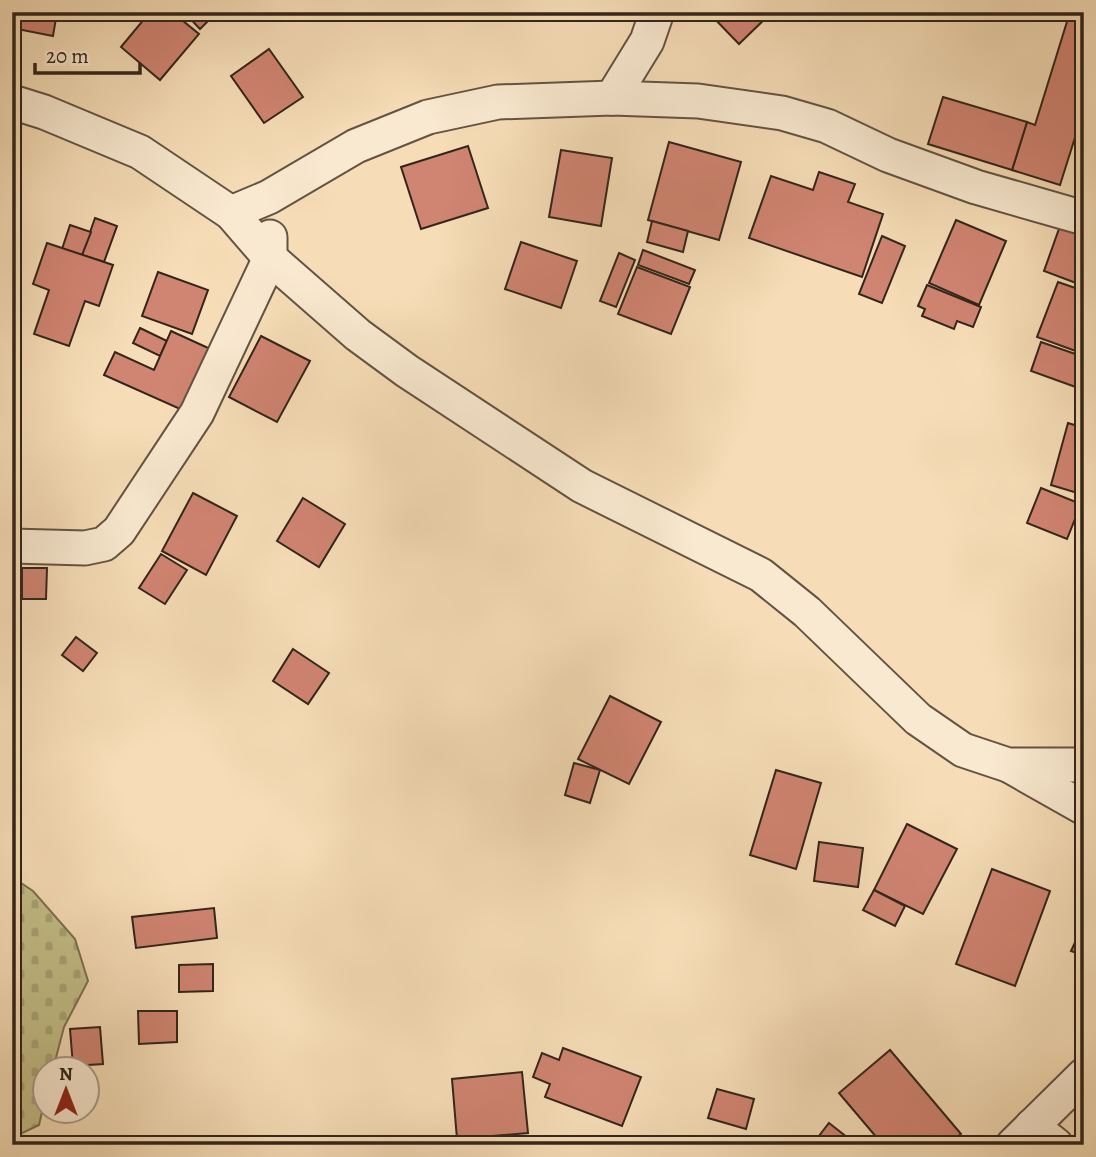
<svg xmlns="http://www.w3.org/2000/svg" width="1096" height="1157" font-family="Alegreya,serif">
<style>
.cemetery{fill:url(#cemetery-stones);stroke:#7b7252;stroke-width:2}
.building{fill:#d08472;stroke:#32251b;stroke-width:2}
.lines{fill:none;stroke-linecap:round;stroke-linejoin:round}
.minor-casing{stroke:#635342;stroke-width:37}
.minor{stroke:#f9e9d0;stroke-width:33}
</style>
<defs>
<pattern id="cemetery-stones" width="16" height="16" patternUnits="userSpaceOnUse" patternTransform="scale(1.75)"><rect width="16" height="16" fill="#c4bf89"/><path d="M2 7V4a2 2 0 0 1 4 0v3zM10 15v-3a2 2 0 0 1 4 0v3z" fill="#a9a476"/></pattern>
</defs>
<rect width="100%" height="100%" fill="#f6ddb7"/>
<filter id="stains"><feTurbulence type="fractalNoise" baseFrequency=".00286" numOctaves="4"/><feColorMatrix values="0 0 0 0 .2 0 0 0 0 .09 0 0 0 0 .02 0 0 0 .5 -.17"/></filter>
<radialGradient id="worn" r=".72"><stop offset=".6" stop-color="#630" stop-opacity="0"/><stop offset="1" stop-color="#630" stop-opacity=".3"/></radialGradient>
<path class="cemetery" d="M12,877L33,891L75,939L88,981L64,1027L53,1069L46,1070L45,1099L39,1125L12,1138Z"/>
<g class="building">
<path d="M12,12H57L53,36L12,28Z"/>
<path d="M150,12H172L199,34L160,80L121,47Z"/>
<path d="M184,12H217L200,29Z"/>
<path d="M708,12H772L739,44Z"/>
<path d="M1070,12H1084V109L1060,185L1012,170L1027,122L1035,125Z"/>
<path d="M269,49L303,97L264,123L231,76Z"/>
<path d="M943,97L1027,122L1012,170L928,144Z"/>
<path d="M669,142L741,162L719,240L648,220Z"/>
<path d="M468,146L488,208L421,229L401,167Z"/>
<path d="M561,150L612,158L601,226L549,217Z"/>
<path d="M819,172L855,184L848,202L883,214L862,277L749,238L771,176L813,190Z"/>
<path d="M95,218L117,226L104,262L82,255Z"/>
<path d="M956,220L1006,241L979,305L929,283Z"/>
<path d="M652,221L688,231L683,252L647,242Z"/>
<path d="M70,225L91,232L82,255L62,249Z"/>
<path d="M1060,226L1084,234V286L1044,271Z"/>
<path d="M882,236L905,246L882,303L859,294Z"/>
<path d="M521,242L577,261L561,308L505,289Z"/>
<path d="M47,243L113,265L99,306L85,301L69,346L34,334L49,290L33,284Z"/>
<path d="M643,250L695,270L689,284L638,265Z"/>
<path d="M619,253L635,260L616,307L600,301Z"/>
<path d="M637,267L690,287L671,334L618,314Z"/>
<path d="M158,272L208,290L192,334L142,316Z"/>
<path d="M1058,282L1084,291V354L1037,337Z"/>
<path d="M927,285L981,307L973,327L957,321L954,329L922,316L925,309L918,306Z"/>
<path d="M12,311L19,312L18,331L12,330Z"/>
<path d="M140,328L167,341L160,356L133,343Z"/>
<path d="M171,331L217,352L189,413L104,375L115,352L154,370Z"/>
<path d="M261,336L310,361L277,422L229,397Z"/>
<path d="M1041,342L1084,357V390L1031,371Z"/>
<path d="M1068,423L1084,428V495L1051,485Z"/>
<path d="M1041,488L1081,504L1067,539L1027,523Z"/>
<path d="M193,493L237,516L206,575L162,551Z"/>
<path d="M303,498L345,524L319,567L277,541Z"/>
<path d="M161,554L187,570L165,604L139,588Z"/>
<rect x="12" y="568" width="8" height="101"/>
<path d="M22,568H47L46,599H22Z"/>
<path d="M76,637L97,653L83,671L62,655Z"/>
<path d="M293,649L329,673L308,704L273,681Z"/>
<path d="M610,696L661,722L629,784L578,759Z"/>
<path d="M574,763L600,770L590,803L565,795Z"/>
<path d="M776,770L821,783L796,869L750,855Z"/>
<path d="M907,824L957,849L923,914L874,890Z"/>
<path d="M819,842L863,848L858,887L814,881Z"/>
<path d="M992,869L1050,891L1015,986L956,964Z"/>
<path d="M874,890L905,906L895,926L863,910Z"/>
<path d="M214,908L217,938L136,948L132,917Z"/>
<path d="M1084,923V956L1071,951Z"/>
<path d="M213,964V991L179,992V965Z"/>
<path d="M138,1011H177V1042L139,1044Z"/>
<path d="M100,1027L103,1064L73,1066L70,1029Z"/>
<path d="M563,1048L641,1077L622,1126L545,1097L550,1084L533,1077L542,1053L559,1060Z"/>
<path d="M890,1050L961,1134L948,1145H883L839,1093Z"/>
<path d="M522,1072L528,1133L457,1139L452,1079Z"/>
<path d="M717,1089L754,1099L746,1129L708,1118Z"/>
<path d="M829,1123L857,1145H812Z"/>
</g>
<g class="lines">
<g class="minor-casing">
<g id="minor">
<path d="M612,98L647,41L657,12"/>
<path d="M12,102L44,112L140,152L231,213L269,197L356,146L428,117L498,102L612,98L698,101L782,113L827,126L888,155L976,187L1084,218"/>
<path d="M231,213L270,258L358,335L407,371L582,486L761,575L807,612L918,719L963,750L1008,765H1084"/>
<path d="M12,546L85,548L104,544L119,531L197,413L270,258V237"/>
<path d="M1010,766L1084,808"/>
<path d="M1032,1126L1056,1145"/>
<path d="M1013,1145L1084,1075"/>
</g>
</g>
<use href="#minor" class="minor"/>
</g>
<rect width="1096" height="1157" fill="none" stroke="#f6ddb7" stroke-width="42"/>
<rect x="14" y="14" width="1068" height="1129" fill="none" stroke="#32251b" stroke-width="3.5"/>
<rect x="21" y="21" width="1054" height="1115" fill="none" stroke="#32251b" stroke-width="2"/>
<g transform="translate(66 1090)"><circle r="33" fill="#f9e9d0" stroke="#a99b88" stroke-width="2"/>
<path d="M0-5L12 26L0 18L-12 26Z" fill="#8f2418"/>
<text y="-10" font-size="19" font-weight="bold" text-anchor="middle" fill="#32251b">N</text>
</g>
<path d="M35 63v10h105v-10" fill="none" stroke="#32251b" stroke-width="3.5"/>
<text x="46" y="63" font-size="21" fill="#32251b" stroke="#f9e9d0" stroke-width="5" paint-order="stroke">20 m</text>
<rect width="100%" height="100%" filter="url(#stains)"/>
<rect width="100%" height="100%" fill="url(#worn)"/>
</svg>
